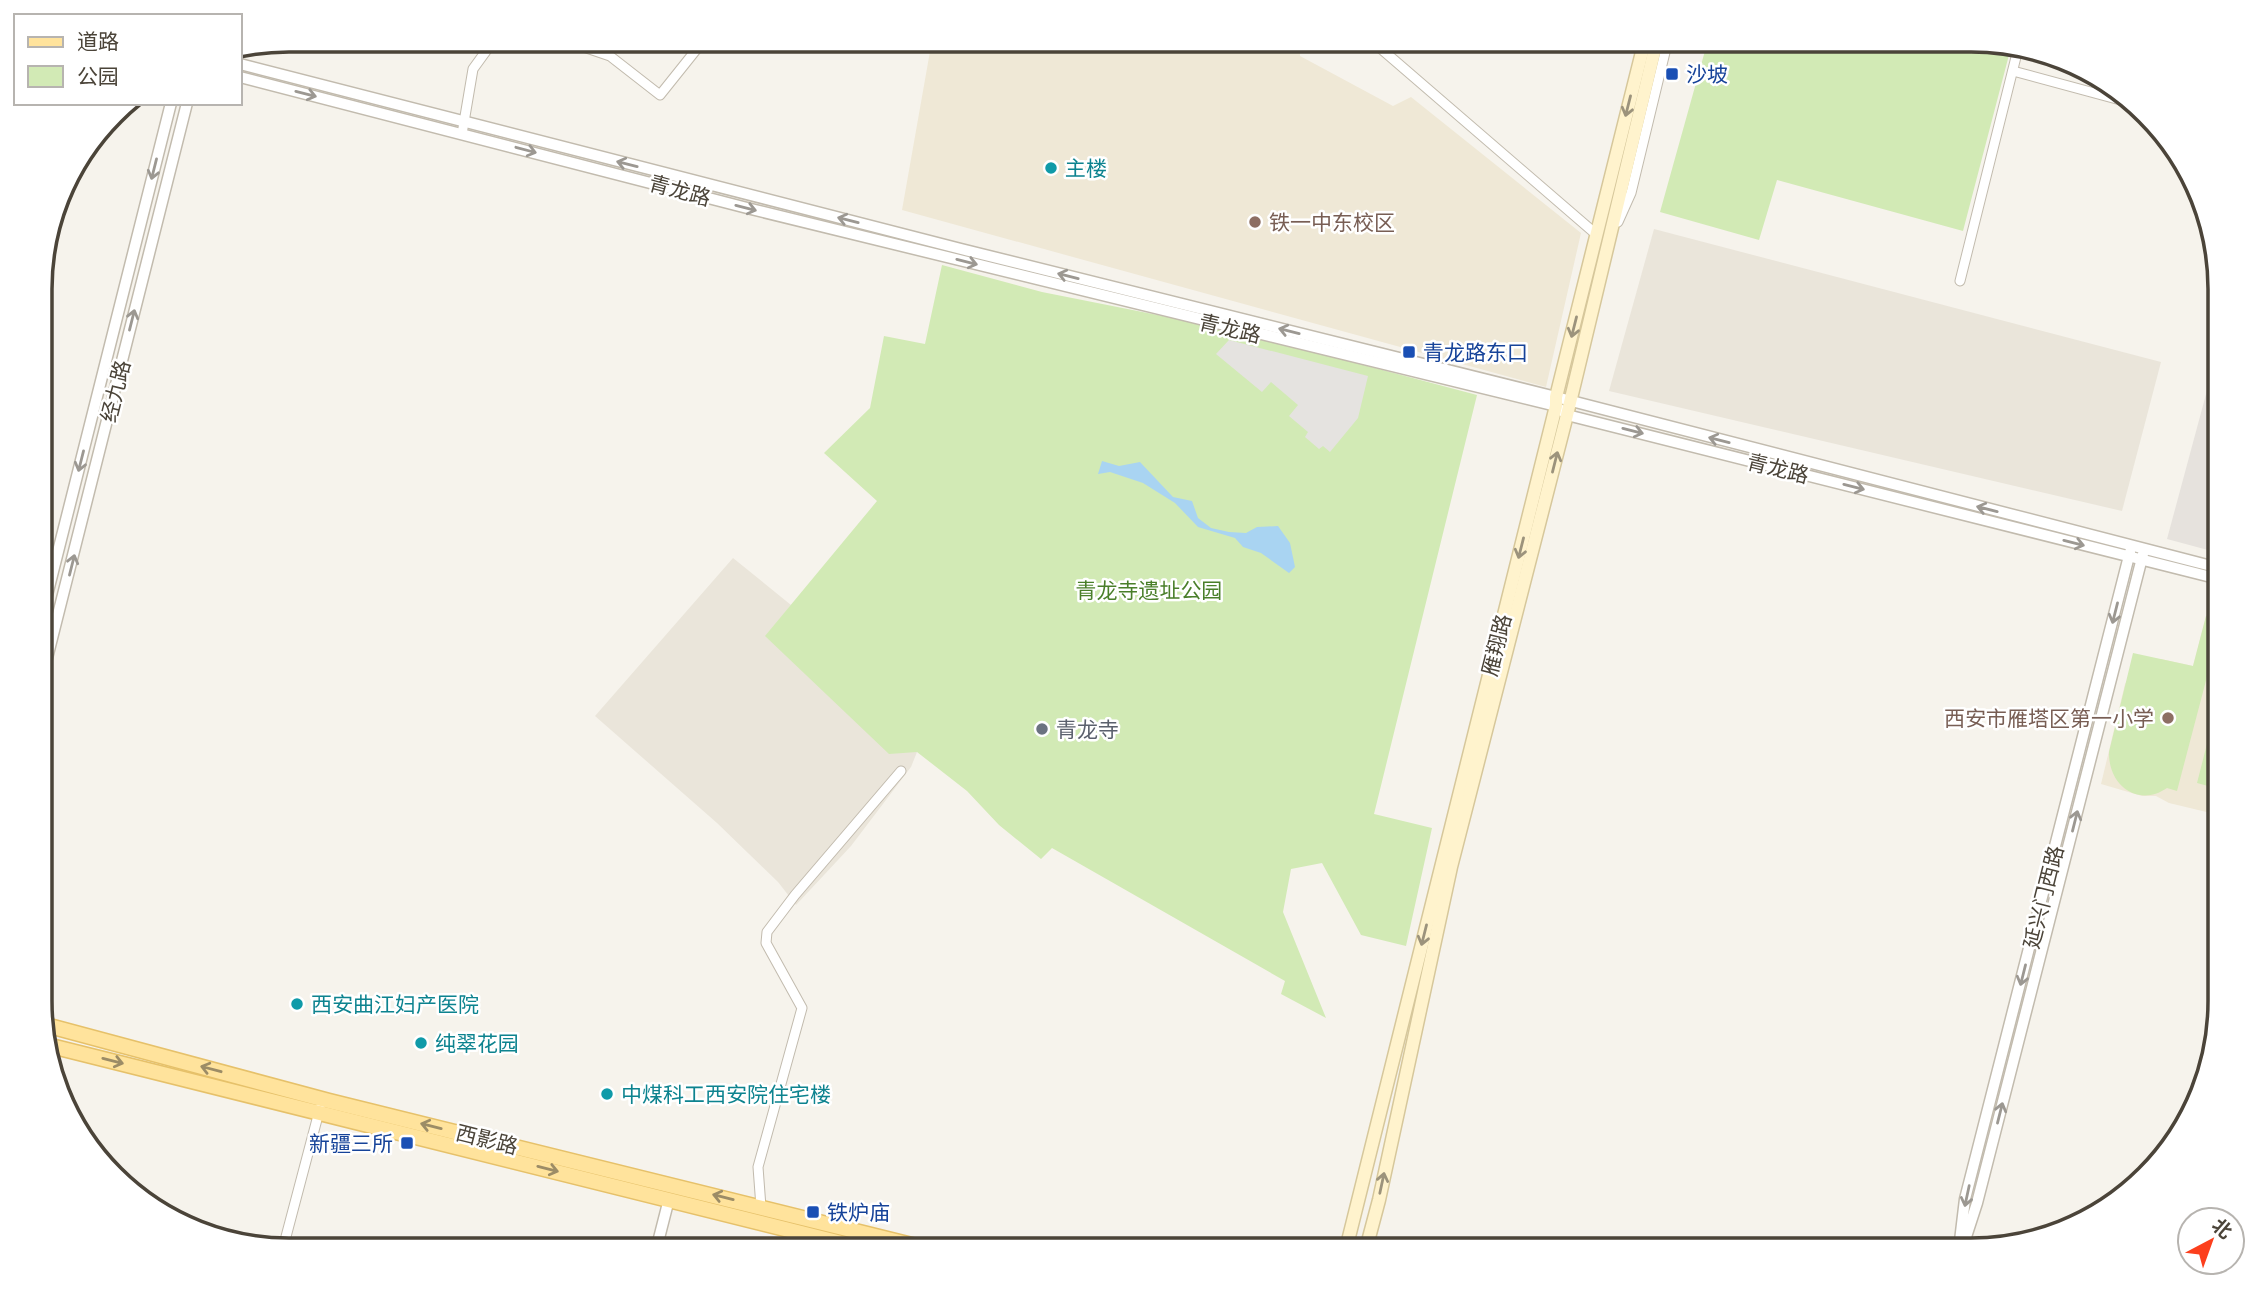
<svg xmlns="http://www.w3.org/2000/svg" width="2260" height="1290" font-family="'Noto Sans','Noto Sans SC',sans-serif">
<style>
.residential{fill:#eae5da}
.industrial{fill:#e6e2dd}
.education{fill:#efe8d6}
.green{fill:#d2eab5}
.parking{fill:#e5e3e0}
.water{fill:#a9d4f2}
.lines{fill:none;stroke-linecap:round;stroke-linejoin:round}
.minor-casing{stroke:#c2bbae;stroke-width:11}
.tertiary-casing{stroke:#c2bbae;stroke-width:13}
.secondary-casing{stroke:#d6c79b;stroke-width:15}
.primary-casing{stroke:#e6c16a;stroke-width:17}
.minor{stroke:#fff;stroke-width:9}
.tertiary{stroke:#fff;stroke-width:10}
.secondary{stroke:#fff3cd;stroke-width:12}
.primary{stroke:#ffe39c;stroke-width:14}
.oneway{stroke:#9c9892}
.oneway2{stroke:#9c937c}
.oneway3{stroke:#9c8c66}
.transit-dot{fill:#1a4fb4;stroke:#fff;stroke-width:2.5}
.culture-dot{fill:#0f9aa8;stroke:#fff;stroke-width:2.5}
.education-dot{fill:#8d6e63;stroke:#fff;stroke-width:2.5}
.worship-dot{fill:#6b7280;stroke:#fff;stroke-width:2.5}
.labels{text-anchor:middle;dominant-baseline:central;stroke-width:5;stroke-linejoin:round;paint-order:stroke}
.transit-label{font-size:21px;fill:#164399;stroke:#fff;text-anchor:start}
.culture-label{font-size:21px;fill:#0d838f;stroke:#fff;text-anchor:start}
.street-label{font-size:21px;fill:#4b4439;stroke:#fff}
.education-label{font-size:21px;fill:#785e54;stroke:#fff;text-anchor:start}
.park-label{font-size:21px;fill:#4a7f2a;stroke:#fff}
.worship-label{font-size:21px;fill:#5b616d;stroke:#fff;text-anchor:start}
.rim{fill:none;stroke:#4b4439;stroke-width:3.5}
</style>
<rect width="100%" height="100%" fill="#f6f3ec"/>
<g class="residential">
<path d="M1654,229L2161,362L2122,511L1609,391Z"/>
<path d="M733,558L791,605L766,636L917,752L911,767L851,846L796,905L778,882L717,823L595,716Z"/>
</g>
<path class="industrial" d="M2219,346V553L2167,539Z"/>
<g class="education">
<path d="M932,40H1300V56L1393,106L1411,97L1581,233L1546,387L902,210Z"/>
<path d="M2210,601L2219,603V815L2169,803L2156,796H2142L2101,784L2125,684L2131,675L2161,659L2193,666Z"/>
</g>
<g class="green">
<path d="M1708,40H1971L2010,51L1963,231L1777,180L1759,240L1660,212Z"/>
<path d="M942,265L1042,292L1228,329L1477,395L1374,814L1432,828L1406,946L1361,935L1322,863L1291,869L1283,912L1326,1018L1281,994L1285,981L1052,848L1041,859L999,825L967,791L917,752L889,754L765,636L877,501L824,453L870,408L884,336L925,344Z"/>
<path d="M2206,616L2219,620V631L2177,791L2167,788C2138,808 2108,785 2109,752L2133,653L2193,666Z"/>
<path d="M2209,736L2219,739V789L2197,783Z"/>
</g>
<path class="parking" d="M1229,340L1368,376L1358,418L1330,452L1323,446L1319,449L1305,437L1308,432L1289,416L1298,405L1271,382L1262,392L1216,354Z"/>
<path class="water" d="M1102,461L1119,466L1140,462L1173,497L1192,501L1198,518L1211,528L1229,532L1246,533L1257,527L1278,526L1290,543L1295,567L1289,573L1261,553L1243,547L1235,538L1198,527L1175,503L1143,483L1110,472L1098,474Z"/>
<g class="lines">
<g class="minor-casing">
<g id="minor">
<path d="M471,40L485,52"/>
<path d="M563,40L610,56L660,95L704,40"/>
<path d="M1365,40L1379,47L1597,235"/>
<path d="M2013,71L2124,101"/>
<path d="M462,134L473,69L494,40"/>
<path d="M1618,222L1631,193L1668,40"/>
<path d="M1960,281L2017,53"/>
<path d="M761,1207L758,1167L802,1008L766,943L767,932L795,895L901,771"/>
<path d="M283,1248L320,1108"/>
</g>
</g>
<g class="tertiary-casing">
<g id="tertiary">
<path d="M240,64L961,249L1556,397L2219,568"/>
<path d="M240,77L751,209L1556,406L1567,415L2219,579"/>
<path d="M42,615L171,103"/>
<path d="M42,678L187,103"/>
<path d="M1965,1240L1977,1203L2143,554"/>
<path d="M1959,1249L1965,1199L2130,552"/>
<path d="M656,1250L669,1199"/>
</g>
</g>
<g class="secondary-casing">
<g id="secondary">
<path d="M1346,1249L1556,406V397L1645,40"/>
<path d="M1366,1249L1379,1200L1451,867L1567,415L1657,40"/>
</g>
</g>
<g class="primary-casing">
<g id="primary">
<path d="M42,1024L329,1101L932,1250"/>
<path d="M47,1045L869,1250"/>
</g>
</g>
<use href="#minor" class="minor"/>
<use href="#tertiary" class="tertiary"/>
<use href="#secondary" class="secondary"/>
<use href="#primary" class="primary"/>
</g>
<defs><path id="oneway-shaft" d="M-6 0H5M1.5-3L5.5 0L1.5 3" fill="none" stroke-width="1.6" stroke-linecap="round" stroke-linejoin="round" transform="scale(1.75)"/></defs>
<g class="oneway">
<use href="#oneway-shaft" transform="translate(306 94) rotate(14)"/>
<use href="#oneway-shaft" transform="translate(526 150) rotate(15)"/>
<use href="#oneway-shaft" transform="translate(627 164) rotate(-166)"/>
<use href="#oneway-shaft" transform="translate(154 169) rotate(104)"/>
<use href="#oneway-shaft" transform="translate(746 208) rotate(14)"/>
<use href="#oneway-shaft" transform="translate(848 220) rotate(-166)"/>
<use href="#oneway-shaft" transform="translate(967 262) rotate(14)"/>
<use href="#oneway-shaft" transform="translate(1068 276) rotate(-166)"/>
<use href="#oneway-shaft" transform="translate(132 320) rotate(-76)"/>
<use href="#oneway-shaft" transform="translate(1289 331) rotate(-166)"/>
<use href="#oneway-shaft" transform="translate(1633 431) rotate(14)"/>
<use href="#oneway-shaft" transform="translate(1719 440) rotate(-166)"/>
<use href="#oneway-shaft" transform="translate(81 461) rotate(104)"/>
<use href="#oneway-shaft" transform="translate(1854 487) rotate(14)"/>
<use href="#oneway-shaft" transform="translate(1987 509) rotate(-166)"/>
<use href="#oneway-shaft" transform="translate(2074 543) rotate(14)"/>
<use href="#oneway-shaft" transform="translate(72 565) rotate(-76)"/>
<use href="#oneway-shaft" transform="translate(2115 613) rotate(104)"/>
<use href="#oneway-shaft" transform="translate(2075 821) rotate(-76)"/>
<use href="#oneway-shaft" transform="translate(2023 975) rotate(104)"/>
<use href="#oneway-shaft" transform="translate(2000 1113) rotate(-76)"/>
<use href="#oneway-shaft" transform="translate(1967 1196) rotate(102)"/>
</g>
<g class="oneway2">
<use href="#oneway-shaft" transform="translate(1628 106) rotate(104)"/>
<use href="#oneway-shaft" transform="translate(1574 327) rotate(104)"/>
<use href="#oneway-shaft" transform="translate(1555 462) rotate(-76)"/>
<use href="#oneway-shaft" transform="translate(1521 548) rotate(104)"/>
<use href="#oneway-shaft" transform="translate(1424 935) rotate(104)"/>
<use href="#oneway-shaft" transform="translate(1382 1183) rotate(-78)"/>
</g>
<g class="oneway3">
<use href="#oneway-shaft" transform="translate(113 1061) rotate(14)"/>
<use href="#oneway-shaft" transform="translate(211 1069) rotate(-165)"/>
<use href="#oneway-shaft" transform="translate(431 1126) rotate(-166)"/>
<use href="#oneway-shaft" transform="translate(548 1169) rotate(14)"/>
<use href="#oneway-shaft" transform="translate(723 1197) rotate(-166)"/>
</g>
<g class="transit-dot">
<rect x="1665" y="67" width="14" height="14" rx="3.5"/>
<rect x="1402" y="345" width="14" height="14" rx="3.5"/>
<rect x="400" y="1136" width="14" height="14" rx="3.5"/>
<rect x="806" y="1205" width="14" height="14" rx="3.5"/>
</g>
<g class="culture-dot">
<circle cx="1051" cy="168" r="7"/>
<circle cx="297" cy="1004" r="7"/>
<circle cx="421" cy="1043" r="7"/>
<circle cx="607" cy="1094" r="7"/>
</g>
<g class="education-dot">
<circle cx="1255" cy="222" r="7"/>
<circle cx="2168" cy="718" r="7"/>
</g>
<circle class="worship-dot" cx="1042" cy="729" r="7"/>
<g class="labels">
<g class="transit-label">
<text x="1686" y="74">沙坡</text>
<text x="1423" y="352">青龙路东口</text>
<text x="393" y="1143" text-anchor="end">新疆三所</text>
<text x="827" y="1212">铁炉庙</text>
</g>
<g class="culture-label">
<text x="1065" y="168">主楼</text>
<text x="311" y="1004">西安曲江妇产医院</text>
<text x="435" y="1043">纯翠花园</text>
<text x="621" y="1094">中煤科工西安院住宅楼</text>
</g>
<g class="street-label">
<text transform="translate(680 190) rotate(15)">青龙路</text>
<text transform="translate(1230 328) rotate(13)">青龙路</text>
<text transform="translate(115 391) rotate(-76)">经九路</text>
<text transform="translate(1778 468) rotate(14)">青龙路</text>
<text transform="translate(1496 645) rotate(-76)">雁翔路</text>
<text transform="translate(2043 897) rotate(-76)">延兴门西路</text>
<text transform="translate(487 1139) rotate(14)">西影路</text>
</g>
<g class="education-label">
<text x="1269" y="222">铁一中东校区</text>
<text x="2154" y="718" text-anchor="end">西安市雁塔区第一小学</text>
</g>
<g class="park-label">
<text x="1149" y="590">青龙寺遗址公园</text>
</g>
<g class="worship-label">
<text x="1056" y="729">青龙寺</text>
</g>
</g>
<path d="M0 0H2260V1290H0ZM289 52H1971A237 237 0 0 1 2208 289V1001A237 237 0 0 1 1971 1238H289A237 237 0 0 1 52 1001V289A237 237 0 0 1 289 52Z" fill="#fff" fill-rule="evenodd"/>
<path class="rim" d="M289 52H1971A237 237 0 0 1 2208 289V1001A237 237 0 0 1 1971 1238H289A237 237 0 0 1 52 1001V289A237 237 0 0 1 289 52Z"/>
<rect x="14" y="14" width="228" height="91" fill="#ffffff" stroke="#b7b4b0" stroke-width="2"/>
<rect x="28" y="37" width="35" height="10" fill="#ffe39c" stroke="#b7b4b0" stroke-width="2"/>
<text x="77" y="49" font-size="21" fill="#4b4439">道路</text>
<rect x="28" y="66" width="35" height="21" fill="#d2eab5" stroke="#b7b4b0" stroke-width="2"/>
<text x="77" y="84" font-size="21" fill="#4b4439">公园</text>
<g transform="translate(2211 1241) rotate(41)"><circle r="33" fill="#ffffff" stroke="#b7b4b0" stroke-width="2"/>
<path d="M0-5L12 26L0 18L-12 26Z" fill="#fc3f1d"/>
<text y="-10" font-size="19" font-weight="bold" text-anchor="middle" fill="#4b4439">北</text>
</g>
</svg>
